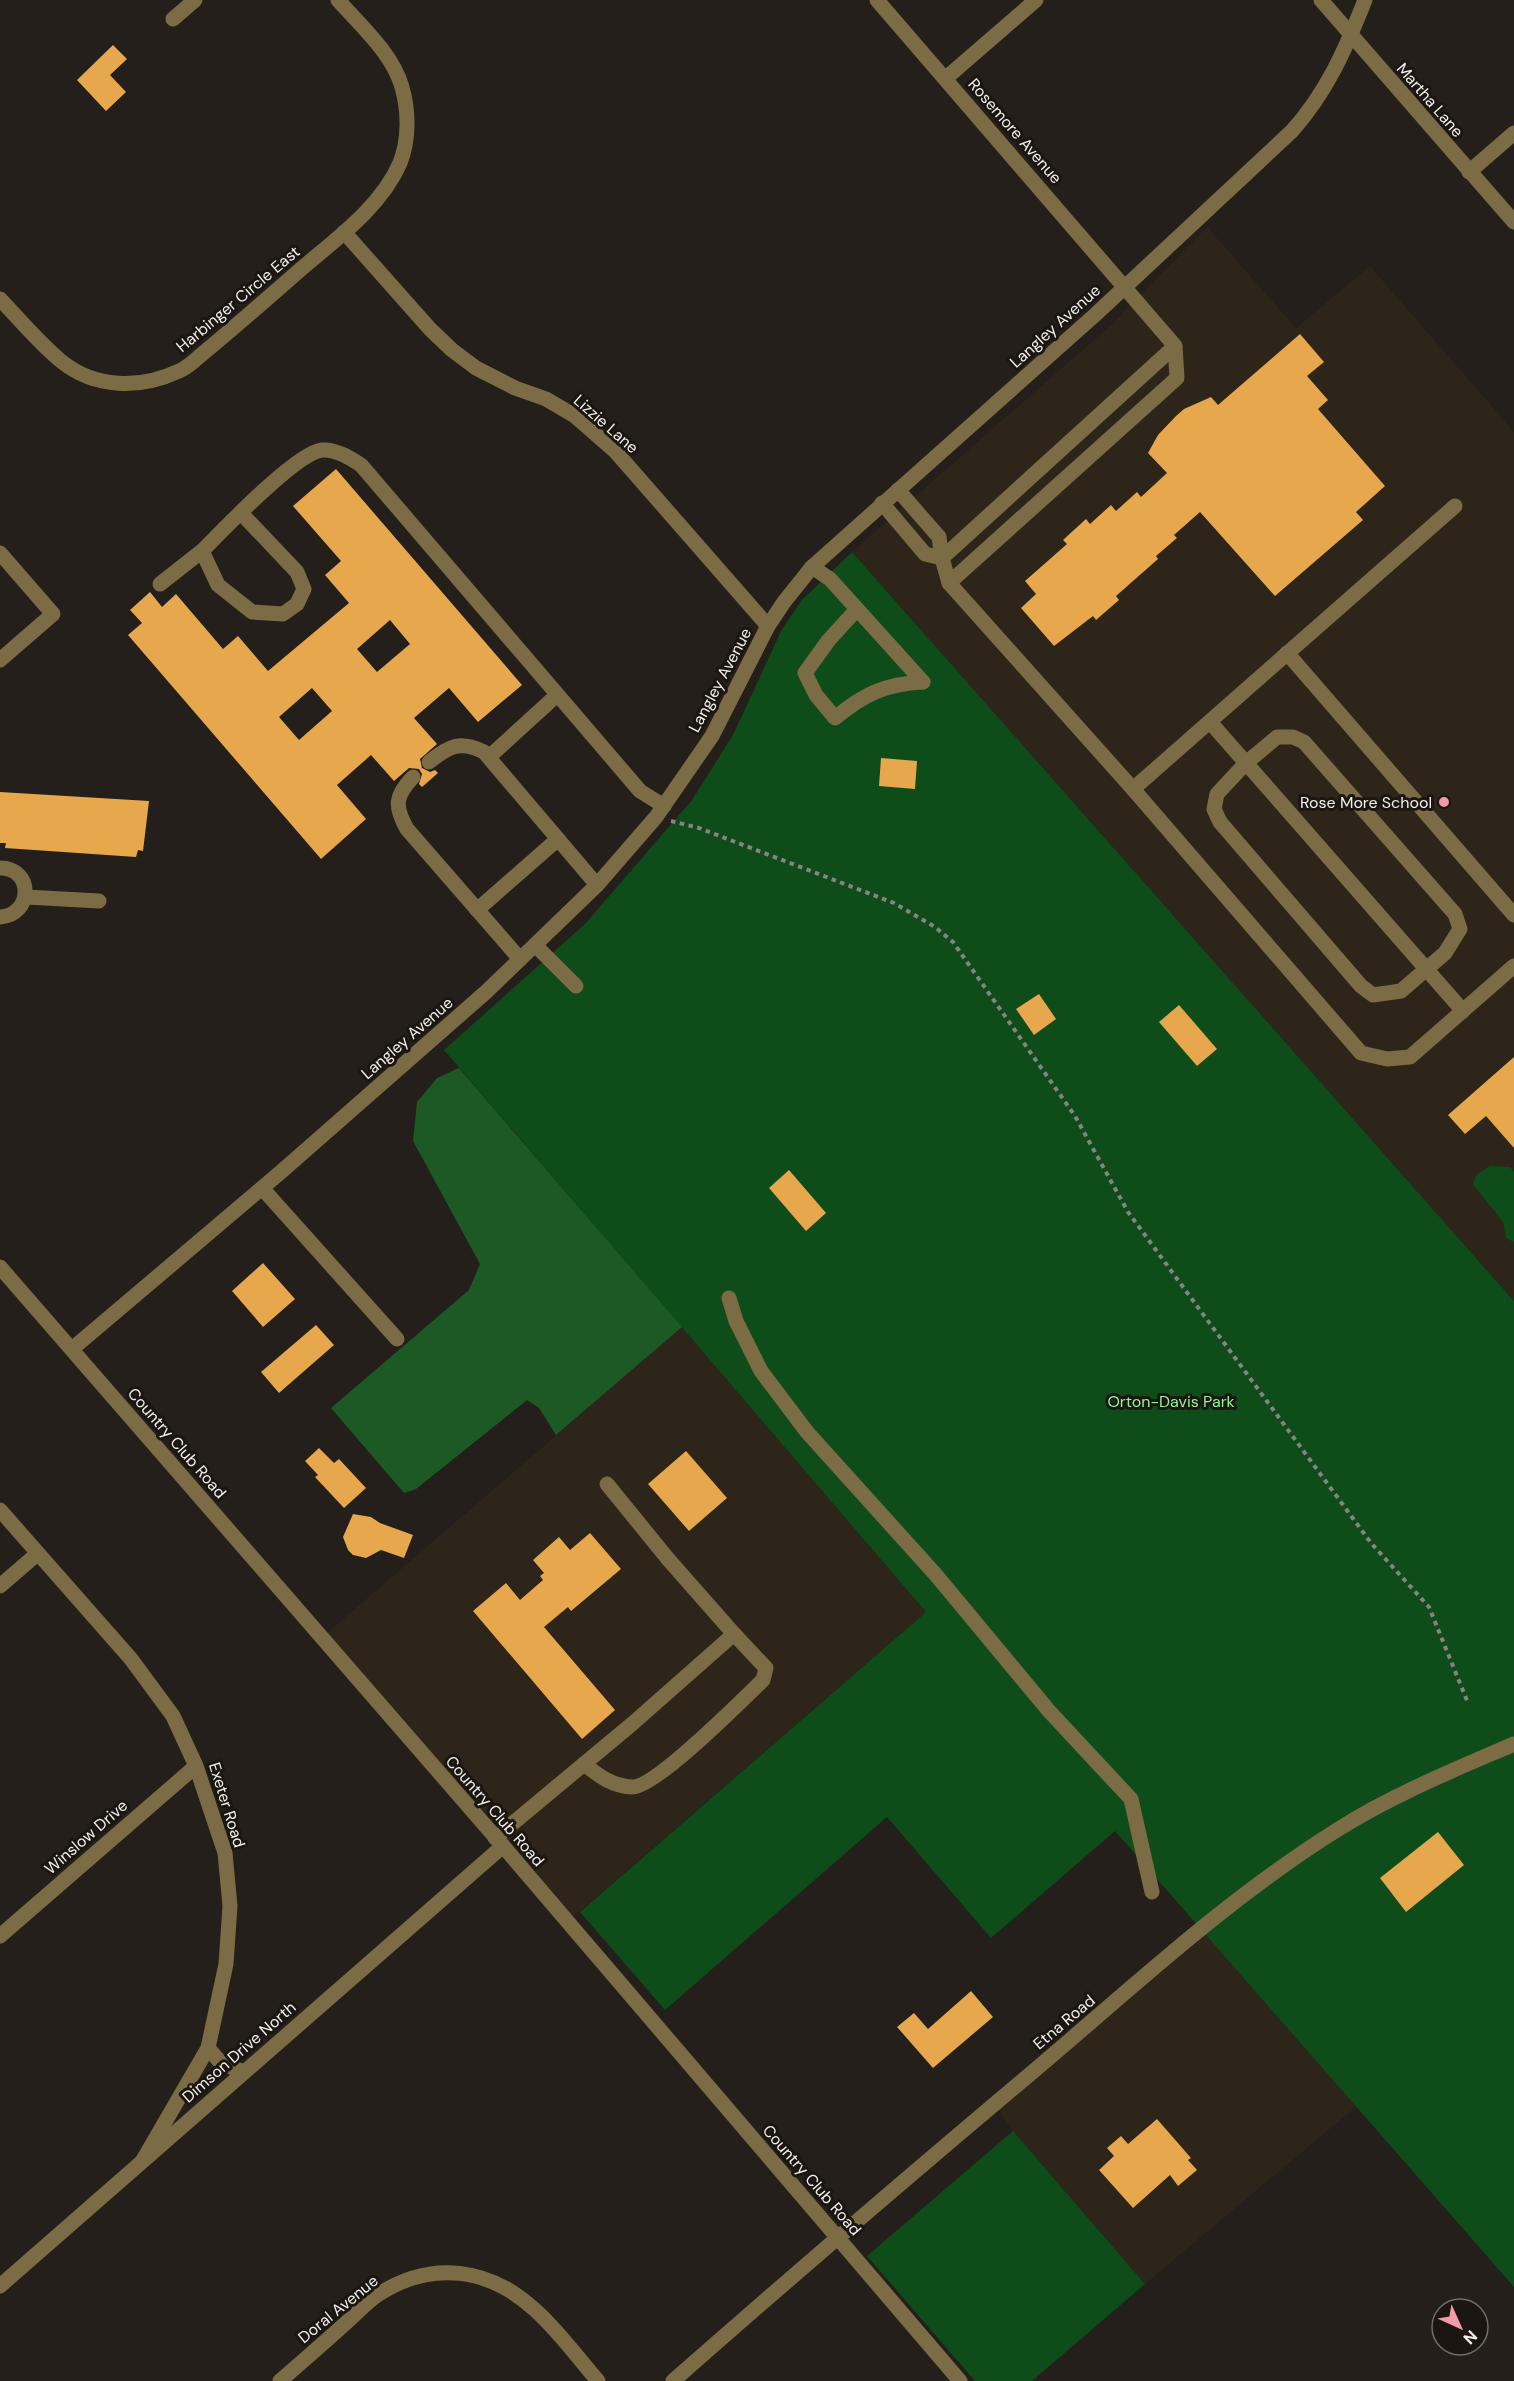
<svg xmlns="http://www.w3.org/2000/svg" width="1514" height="2381" font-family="'DM Sans',sans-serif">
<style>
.built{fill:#2d251a}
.green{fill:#0e4c19}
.forest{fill:#1c5925}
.building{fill:#e7a74d;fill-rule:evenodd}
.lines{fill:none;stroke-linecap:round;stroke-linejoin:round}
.path{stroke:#87837f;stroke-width:4;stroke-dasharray:4.5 4.5;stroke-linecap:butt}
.minor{stroke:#7b6c45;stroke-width:15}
.poi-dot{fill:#f29aac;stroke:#1b1611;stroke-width:2}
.labels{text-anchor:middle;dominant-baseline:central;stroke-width:6;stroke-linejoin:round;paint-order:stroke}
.street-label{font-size:16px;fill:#f3f0ec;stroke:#1b1611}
.poi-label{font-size:16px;fill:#f3f0ec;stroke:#1b1611;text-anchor:end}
.park-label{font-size:16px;fill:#91f799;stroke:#1b1611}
</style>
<rect width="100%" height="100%" fill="#241f1a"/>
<g class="built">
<path d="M1207,227L1296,328L1370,266L1514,432V1301L852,552L1111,325Z"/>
<path d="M682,1327L926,1612L565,1924L320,1639Z"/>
<path d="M1201,1928L1357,2106L1145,2284L1013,2131L995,2104Z"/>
</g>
<g class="green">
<path d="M852,552L1514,1301V2287L1115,1831L991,1938L887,1817L665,2010L580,1912L926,1612L444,1050L585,924L692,800L733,735L782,629L802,600Z"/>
<path d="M1490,1166L1510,1167L1514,1172V1242L1506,1238L1503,1222L1473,1184L1476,1175Z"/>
<path d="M1013,2131L1145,2284L1032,2381H975L867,2256Z"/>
</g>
<path class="forest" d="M459,1068L682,1327L556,1435L539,1408L527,1400L416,1489L404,1493L331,1408L469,1290L480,1264L413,1141L417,1102L437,1078Z"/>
<g class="building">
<path d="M113,45L127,59L110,75L126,92L106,111L77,80Z"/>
<path d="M1300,334L1324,362L1307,376L1328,400L1318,409L1385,486L1356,512L1363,520L1275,596L1200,512L1174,535L1177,538L1156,556L1158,559L1116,596L1119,600L1096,620L1093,616L1054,646L1021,608L1036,594L1025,581L1067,544L1063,540L1086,519L1090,524L1111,505L1116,511L1137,492L1141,497L1167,473L1148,453L1158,435L1176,416L1184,409L1211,397L1218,405Z"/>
<path d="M336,469L522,685L478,722L449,688L414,718L437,744L420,759L422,768L430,772L435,770L438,773L422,787L419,784L422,774L419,769L409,768L394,781L371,755L337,785L366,819L321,859L128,635L142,623L130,610L150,592L162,607L176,594L223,649L238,636L268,671L349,603L325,575L341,561L293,506ZM390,620L410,644L377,672L357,649ZM312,688L332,711L299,740L279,717Z"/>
<path d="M881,758L917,761L915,789L879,786Z"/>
<path d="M0,792L149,801L143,851L138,850L136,857L5,848L6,843H0Z"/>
<path d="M1039,994L1056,1019L1034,1035L1016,1009Z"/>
<path d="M1179,1005L1217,1049L1197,1066L1159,1022Z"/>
<path d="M1514,1057V1148L1486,1116L1465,1134L1448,1115Z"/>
<path d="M789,1170L826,1213L806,1231L769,1188Z"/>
<path d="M263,1263L295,1299L263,1327L232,1291Z"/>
<path d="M316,1325L334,1345L279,1393L261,1372Z"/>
<path d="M319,1448L334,1463L339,1459L366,1488L344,1508L315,1477L318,1475L305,1461Z"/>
<path d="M686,1451L727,1498L689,1531L648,1484Z"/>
<path d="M353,1514L371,1517L380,1523L413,1535L404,1558L381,1550L366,1558L353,1555L348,1550L343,1537Z"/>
<path d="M590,1533L621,1569L571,1611L568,1607L544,1627L615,1710L582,1739L473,1611L506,1583L520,1600L543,1580L540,1576L544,1573L533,1560L559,1537L570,1550Z"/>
<path d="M1438,1832L1464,1865L1406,1912L1380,1878Z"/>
<path d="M971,1991L993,2017L933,2068L897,2027L914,2013L928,2029Z"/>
<path d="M1157,2119L1191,2158L1188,2160L1197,2170L1178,2186L1170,2175L1133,2208L1099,2170L1114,2156L1107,2148L1121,2136L1128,2144Z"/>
</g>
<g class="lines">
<path class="path" d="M671,821L699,828L894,903L935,927L953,942L1075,1116L1128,1212L1371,1543L1429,1607L1468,1703"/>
<g class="minor">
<path d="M877,0L1175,346L1177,378L949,583"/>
<path d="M1321,0L1514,222"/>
<path d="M173,19L195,0"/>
<path d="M946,78L1036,0"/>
<path d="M1469,172L1514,133"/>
<path d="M344,232L430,329L452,350L476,368L515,388L546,399L575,416L615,451L768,626"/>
<path d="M0,299C20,320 39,343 61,361C95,389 141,389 179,371C187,368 194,361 201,355C235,327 268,298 301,269C336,239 381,207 400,163C409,140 409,112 402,87C392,53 361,26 338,0"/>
<path d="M898,490L939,537L942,558L949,583L1133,789L1361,1053L1387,1059L1410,1057L1514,966"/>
<path d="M882,503L925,554L942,558"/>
<path d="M241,513L297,572L304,589L297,604L283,614L252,612L218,585L202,551C223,530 296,453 322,450C336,449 350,458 361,465L640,791L664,806"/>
<path d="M0,553L53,614L0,660"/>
<path d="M942,558L1175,346"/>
<path d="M812,567L830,579L923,682"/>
<path d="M160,584L202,551"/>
<path d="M857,609L828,641L805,673L816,695L835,718C864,694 885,684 923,682"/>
<path d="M1287,653L1514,915"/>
<path d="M1210,722L1246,763L1277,737H1293L1304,742L1455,914L1460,929L1445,953L1401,991L1373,995L1361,986L1220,822L1214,809L1217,794L1246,763L1463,1011"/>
<path d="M489,757L557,695"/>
<path d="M429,762C449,746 460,740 484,752L597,885"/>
<path d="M413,777C395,796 394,806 407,829L520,959"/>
<path d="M1133,789L1455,506"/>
<path d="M0,868C34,868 33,915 0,917"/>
<path d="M26,897L99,901"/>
<path d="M477,910L558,839"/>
<path d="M535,945L576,986"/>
<path d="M262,1188L397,1339"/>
<path d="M0,1267L503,1846L960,2381"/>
<path d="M729,1298L736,1321L761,1371L807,1432L936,1575L1049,1711L1131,1799L1152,1892"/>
<path d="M72,1349L282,1171L486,992L597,885L656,817L712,736L768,626L784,602L812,567L1096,314L1292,131C1327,92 1346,48 1365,0"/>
<path d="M0,1510L131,1659L173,1716L196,1766L225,1853L230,1906L226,1964L208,2048L143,2160"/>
<path d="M0,1586L37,1554"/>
<path d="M584,1764C599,1776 612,1786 632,1787C655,1788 743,1699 763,1680L766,1668L734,1634"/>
<path d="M495,1838L632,1724L734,1634L668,1559L607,1484"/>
<path d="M0,1936L196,1766"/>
<path d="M208,2048L221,2063L244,2072"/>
<path d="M0,2286L503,1846"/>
<path d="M280,2381C303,2361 326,2341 348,2321C358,2312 368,2301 379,2294C432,2260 489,2268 534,2309C558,2330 577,2357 598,2381"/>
<path d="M673,2381C790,2278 909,2176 1029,2075C1129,1991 1225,1900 1337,1830C1392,1795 1454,1770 1514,1744"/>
</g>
</g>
<circle class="poi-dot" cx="1444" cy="802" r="6"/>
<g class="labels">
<g class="street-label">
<text transform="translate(1430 100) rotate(49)">Martha Lane</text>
<text transform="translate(1015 131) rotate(49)">Rosemore Avenue</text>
<text transform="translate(238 299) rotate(-40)">Harbinger Circle East</text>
<text transform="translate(1055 326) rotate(-42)">Langley Avenue</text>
<text transform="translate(606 424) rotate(41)">Lizzie Lane</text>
<text transform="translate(720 680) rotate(-62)">Langley Avenue</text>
<text transform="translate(407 1038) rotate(-41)">Langley Avenue</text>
<text transform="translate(177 1443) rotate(49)">Country Club Road</text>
<text transform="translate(227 1805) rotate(73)">Exeter Road</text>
<text transform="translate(495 1811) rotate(49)">Country Club Road</text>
<text transform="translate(86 1837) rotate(-41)">Winslow Drive</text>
<text transform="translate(1064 2022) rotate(-40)">Etna Road</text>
<text transform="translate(239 2052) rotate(-41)">Dimson Drive North</text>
<text transform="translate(812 2180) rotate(49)">Country Club Road</text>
<text transform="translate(338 2309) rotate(-39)">Doral Avenue</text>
</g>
<g class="poi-label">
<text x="1432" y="802">Rose More School</text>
</g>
<g class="park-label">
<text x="1171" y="1401">Orton-Davis Park</text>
</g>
</g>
<g transform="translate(1460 2327) rotate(135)"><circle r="28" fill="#1b1611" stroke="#716d69" stroke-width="1.5"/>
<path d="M0-4.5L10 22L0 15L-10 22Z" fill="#f29aac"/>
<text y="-9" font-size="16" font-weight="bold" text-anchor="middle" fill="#f3f0ec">N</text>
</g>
</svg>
